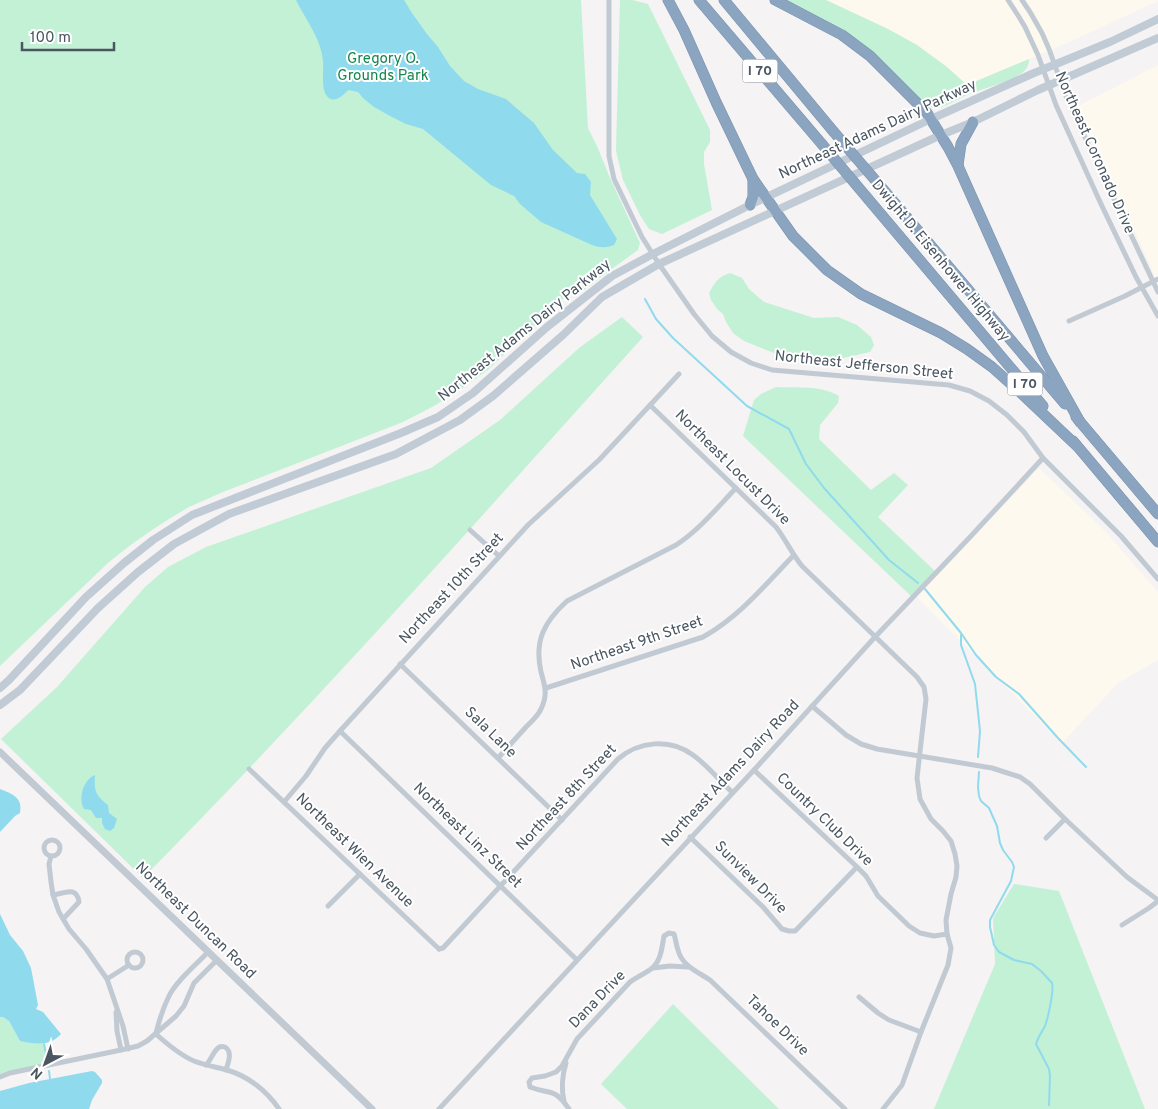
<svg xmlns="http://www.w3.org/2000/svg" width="1158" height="1109" font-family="Overpass,sans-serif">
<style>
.commercial{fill:#fdf9ef}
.green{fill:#c3f1d5}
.water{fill:#90daee}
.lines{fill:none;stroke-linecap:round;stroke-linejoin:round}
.stream{stroke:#90daee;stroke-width:2}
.motorway-casing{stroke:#7690ad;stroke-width:11}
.minor{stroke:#c1cad2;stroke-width:5}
.tertiary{stroke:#c1cad2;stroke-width:7}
.secondary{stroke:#c1cbd6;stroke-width:8}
.motorway{stroke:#8ba5c1;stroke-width:10}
.motorway-bridge-casing{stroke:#7690ad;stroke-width:11;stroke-linecap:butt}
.motorway-bridge{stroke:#8ba5c1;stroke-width:10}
.labels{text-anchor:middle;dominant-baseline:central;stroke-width:4;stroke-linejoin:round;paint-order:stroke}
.shield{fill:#fff;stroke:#808990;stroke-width:1}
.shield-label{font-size:14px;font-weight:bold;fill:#4a5661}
.park-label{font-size:15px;fill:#17864f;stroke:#fff}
.street-label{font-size:15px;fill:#4a5661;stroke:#fff}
</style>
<rect width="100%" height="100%" fill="#f5f3f3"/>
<g class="commercial">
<path d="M826,0H1158V1L1074,40L967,85L947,67L917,45L888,29Z"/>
<path d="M1158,65V283L1123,206L1110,182L1076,107Z"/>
<path d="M1039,468L1104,530L1158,592V660L1118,683L1062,743L917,597Z"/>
</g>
<g class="green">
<path d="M0,0H581L588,128L597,146L610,178L640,243L638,250L606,273L579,294L573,289L489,369L464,387L434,406L403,422L223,492L189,507L169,519L149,532L128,547L109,562L0,666Z"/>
<path d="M620,0H632L648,4L710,130V142L704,152V164L712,210L662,234L649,229L640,215L623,180L616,151Z"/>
<path d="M784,0H826L888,29L917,45L947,67L967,85L1029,59C1029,65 1027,69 1022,73C1010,83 983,88 967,95C958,99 948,106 938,108C932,108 928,106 923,104C903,82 883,59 859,41C836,24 809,13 784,0Z"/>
<path d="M730,273L742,278L749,289L764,302L814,318L838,317L857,325L871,337L874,345L870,352L848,357L830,360L800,359L779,355L744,341L733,333L726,322L723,314L717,309L711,300L709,293C715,282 718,277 730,273Z"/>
<path d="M622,317L643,337C479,519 316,703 143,878L1,739L57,687L145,587L168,567L206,547L431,468L500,420L579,348Z"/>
<path d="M776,387C797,388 820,385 839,396L838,403L820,425L819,439L871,490L894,473L908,485L878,517L936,572L912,597L743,436L754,400L761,394Z"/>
<path d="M1014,884L1059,891L1145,1109H934L995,964L993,918Z"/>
<path d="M673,1004L779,1109H627L601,1084Z"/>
<path d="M0,1017H3L9,1021L20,1041L44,1044L48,1066L0,1077Z"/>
</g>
<g class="water">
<path d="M296,0H404L412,13L427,34L438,47L450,66L464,81L478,89L506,99L514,106L534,123L553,150L577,173L585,174L591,182L590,195L617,239L614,245C606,248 601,248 592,245L541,222L520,204L514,196L491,185L423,129L406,124L390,116L374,107L363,98L358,92L349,90C343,94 337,103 329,98C320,92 324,71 323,61C321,38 305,19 296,0Z"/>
<path d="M95,775C94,790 95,795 108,805L109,813L117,819L114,828L110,831L105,829L102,823V818H96L91,810L84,809C78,798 83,780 95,775Z"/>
<path d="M0,789C12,794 23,797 20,813L15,816L0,832Z"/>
<path d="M0,914L10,935L23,951L31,968L38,1005L36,1009L43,1012L61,1034C50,1047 34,1044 20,1041L9,1021L3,1017H0Z"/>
<path d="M92,1071L95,1072L102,1080V1083L92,1100L89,1109H0V1091L29,1083Z"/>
</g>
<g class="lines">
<g class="stream">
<path d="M645,299L656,319L673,338L747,406L789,429L806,464L824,488L889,560L918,583"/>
<path d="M925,589L961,633L976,655L996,677L1019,694L1058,738L1086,767"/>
<path d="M961,635V645L975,684L980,731L978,757"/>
<path d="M979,772L978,787L979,796L981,801L989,808L997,826L1000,843L1003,850L1012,862L1014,867L1011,881L990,920V927L994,945L999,952L1014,960L1032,964L1041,971L1052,983C1054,991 1048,1018 1045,1026C1042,1032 1038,1037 1036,1044L1049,1069L1050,1076L1049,1105"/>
<path d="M44,1044L47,1059"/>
<path d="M49,1071L50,1079"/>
</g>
<g class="motorway-casing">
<g id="motorway">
<path d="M668,0L684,30L716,102L753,179L793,236L827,270L861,294L941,333L967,349L992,367L1021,393L1077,446"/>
<path d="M699,0L821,143"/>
<path d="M724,0L833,131"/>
<path d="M775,0L842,35L870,56L927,113L948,147L958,166L1043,356L1080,422"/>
<path d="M958,165L961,144L973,122"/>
<path d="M882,188L1065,404"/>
<path d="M869,200L1043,406"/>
<path d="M750,205L753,197V179"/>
<path d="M1076,417L1158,514"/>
<path d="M1073,441L1158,542"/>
</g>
</g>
<g class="minor">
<path d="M609,0V156L614,179L642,237L659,264L694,314L712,336L731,352L751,363L772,370L949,385L970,391L989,401L1007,415L1024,432L1043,458L1121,536L1158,579"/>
<path d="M1008,0L1019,17L1025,27L1038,55L1056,105L1101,204L1136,277L1158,316"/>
<path d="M1022,0L1030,12L1042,33L1049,49L1067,99L1158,292"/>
<path d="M1069,321L1125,296L1158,279"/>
<path d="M650,405L776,527C786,540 792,554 802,566L917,677L924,687L926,699L917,778L920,799L931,819L943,831L951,841L955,854L957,866L956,877L951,894L946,920L947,934L951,948L948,965L921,1032L902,1085L883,1109"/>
<path d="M470,530L499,556"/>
<path d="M400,664L562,820"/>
<path d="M546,688L703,637C739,617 765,585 793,556"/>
<path d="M812,706L846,735L861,744L877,749L992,768L1020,777L1030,784L1065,819L1127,877L1158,900"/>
<path d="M340,731L577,960"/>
<path d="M498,758C507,748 517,737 526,727C531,722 538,716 541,709C548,695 545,686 541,672C534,641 544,622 567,601L676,545C699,530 717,508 736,488"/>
<path d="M249,769L439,949"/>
<path d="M754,770L857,867L866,876L878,896L909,926L920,933L934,936L947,934"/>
<path d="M284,802L306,776L325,748L340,731L528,525L599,460L679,374"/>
<path d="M690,837L763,907L782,929L789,931H795L800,926L857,867"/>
<path d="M1046,838L1065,819"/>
<circle cx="52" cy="848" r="8"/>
<path d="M51,856L49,864L51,882L53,895L59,912L69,929L86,949L107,979L123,1026L128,1049"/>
<path d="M53,895C65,893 77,886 79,902L63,919"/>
<path d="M328,906L360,874"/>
<path d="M1122,925L1149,908L1158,901"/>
<path d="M439,949L443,948L618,759C639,741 670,738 693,755C706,764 720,781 732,792"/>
<circle cx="135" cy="960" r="8"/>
<path d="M653,968L670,966L688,967"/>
<path d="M107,979L129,965"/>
<path d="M859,997L878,1013L889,1020L921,1032"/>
<path d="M116,1012L117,1031L121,1050"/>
<path d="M156,1033C159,1021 163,1008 169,996C177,980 196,965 208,952"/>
<path d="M156,1034C167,1044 180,1055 194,1061C204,1065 216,1067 227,1070C248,1076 267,1091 279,1109"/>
<path d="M206,1065C211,1060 213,1052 218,1048C220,1046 222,1046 225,1047C233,1052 228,1063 226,1070"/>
<path d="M0,1077L10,1073L121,1050L138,1046L147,1041L176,1016L184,1006L194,983L217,960"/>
<path d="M564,1101C561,1088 562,1076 566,1063"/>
<path d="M439,1109L754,770L875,637L971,536L1043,458"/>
<path d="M569,1109C554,1087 551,1095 530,1087L529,1082L532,1078L545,1076L556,1072L562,1066L577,1039L630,982C637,977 644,974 651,969C661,962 662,947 664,936L669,933L674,934C676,940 676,945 678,950C682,966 698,972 710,980L845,1109"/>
</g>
<path class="tertiary" d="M0,752L372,1109"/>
<g class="secondary">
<path d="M0,688L9,680L86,597L124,563L153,540L192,515L401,433L438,417L473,393L547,327L612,276L653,254L750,205L931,119L1034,73L1110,42L1158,19"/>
<path d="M0,705L20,690L98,608L138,572L174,544L229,514L396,454L460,420L493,396L563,335L602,297L659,264L941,135L973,122L1038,90L1158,38"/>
</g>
<use href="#motorway" class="motorway"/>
<g class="motorway-bridge-casing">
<g id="motorway-bridge">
<path d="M833,131L882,188"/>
<path d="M821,143L869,200"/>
</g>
</g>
<use href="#motorway-bridge" class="motorway-bridge"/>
</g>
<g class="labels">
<g class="shield">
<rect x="742.5" y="59.5" width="35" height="23" rx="4"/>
<rect x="1007.5" y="372.5" width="35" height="23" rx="4"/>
</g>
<g class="shield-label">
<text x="760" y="71">I 70</text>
<text x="1025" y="384">I 70</text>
</g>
<g class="park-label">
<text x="383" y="59">Gregory O.<tspan x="383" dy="17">Grounds Park</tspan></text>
</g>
<g class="street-label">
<text transform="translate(878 130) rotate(-25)">Northeast Adams Dairy Parkway</text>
<text transform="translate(1094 153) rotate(66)">Northeast Coronado Drive</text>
<text transform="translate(940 261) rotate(50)">Dwight D. Eisenhower Highway</text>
<text transform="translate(525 331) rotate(-39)">Northeast Adams Dairy Parkway</text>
<text transform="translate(864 366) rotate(6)">Northeast Jefferson Street</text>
<text transform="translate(732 468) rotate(45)">Northeast Locust Drive</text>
<text transform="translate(452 589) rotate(-47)">Northeast 10th Street</text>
<text transform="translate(637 644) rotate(-19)">Northeast 9th Street</text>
<text transform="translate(490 733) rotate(44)">Sala Lane</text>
<text transform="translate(731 774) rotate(-47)">Northeast Adams Dairy Road</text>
<text transform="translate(567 798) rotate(-47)">Northeast 8th Street</text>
<text transform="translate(824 820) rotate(44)">Country Club Drive</text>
<text transform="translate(467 836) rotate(44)">Northeast Linz Street</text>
<text transform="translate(354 851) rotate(44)">Northeast Wien Avenue</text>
<text transform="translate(750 878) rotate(45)">Sunview Drive</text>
<text transform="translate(195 921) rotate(44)">Northeast Duncan Road</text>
<text transform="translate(598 1000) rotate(-46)">Dana Drive</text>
<text transform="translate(777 1026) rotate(44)">Tahoe Drive</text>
</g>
</g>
<g transform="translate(45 1064) rotate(221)" stroke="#ffffff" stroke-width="4" paint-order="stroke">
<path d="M0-4L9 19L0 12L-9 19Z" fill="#4a5661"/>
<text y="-8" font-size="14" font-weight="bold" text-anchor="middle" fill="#4a5661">N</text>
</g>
<path d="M22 42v8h92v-8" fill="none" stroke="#4a5661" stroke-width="2.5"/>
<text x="30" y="42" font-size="15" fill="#4a5661" stroke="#ffffff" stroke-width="4" paint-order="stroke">100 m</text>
</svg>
